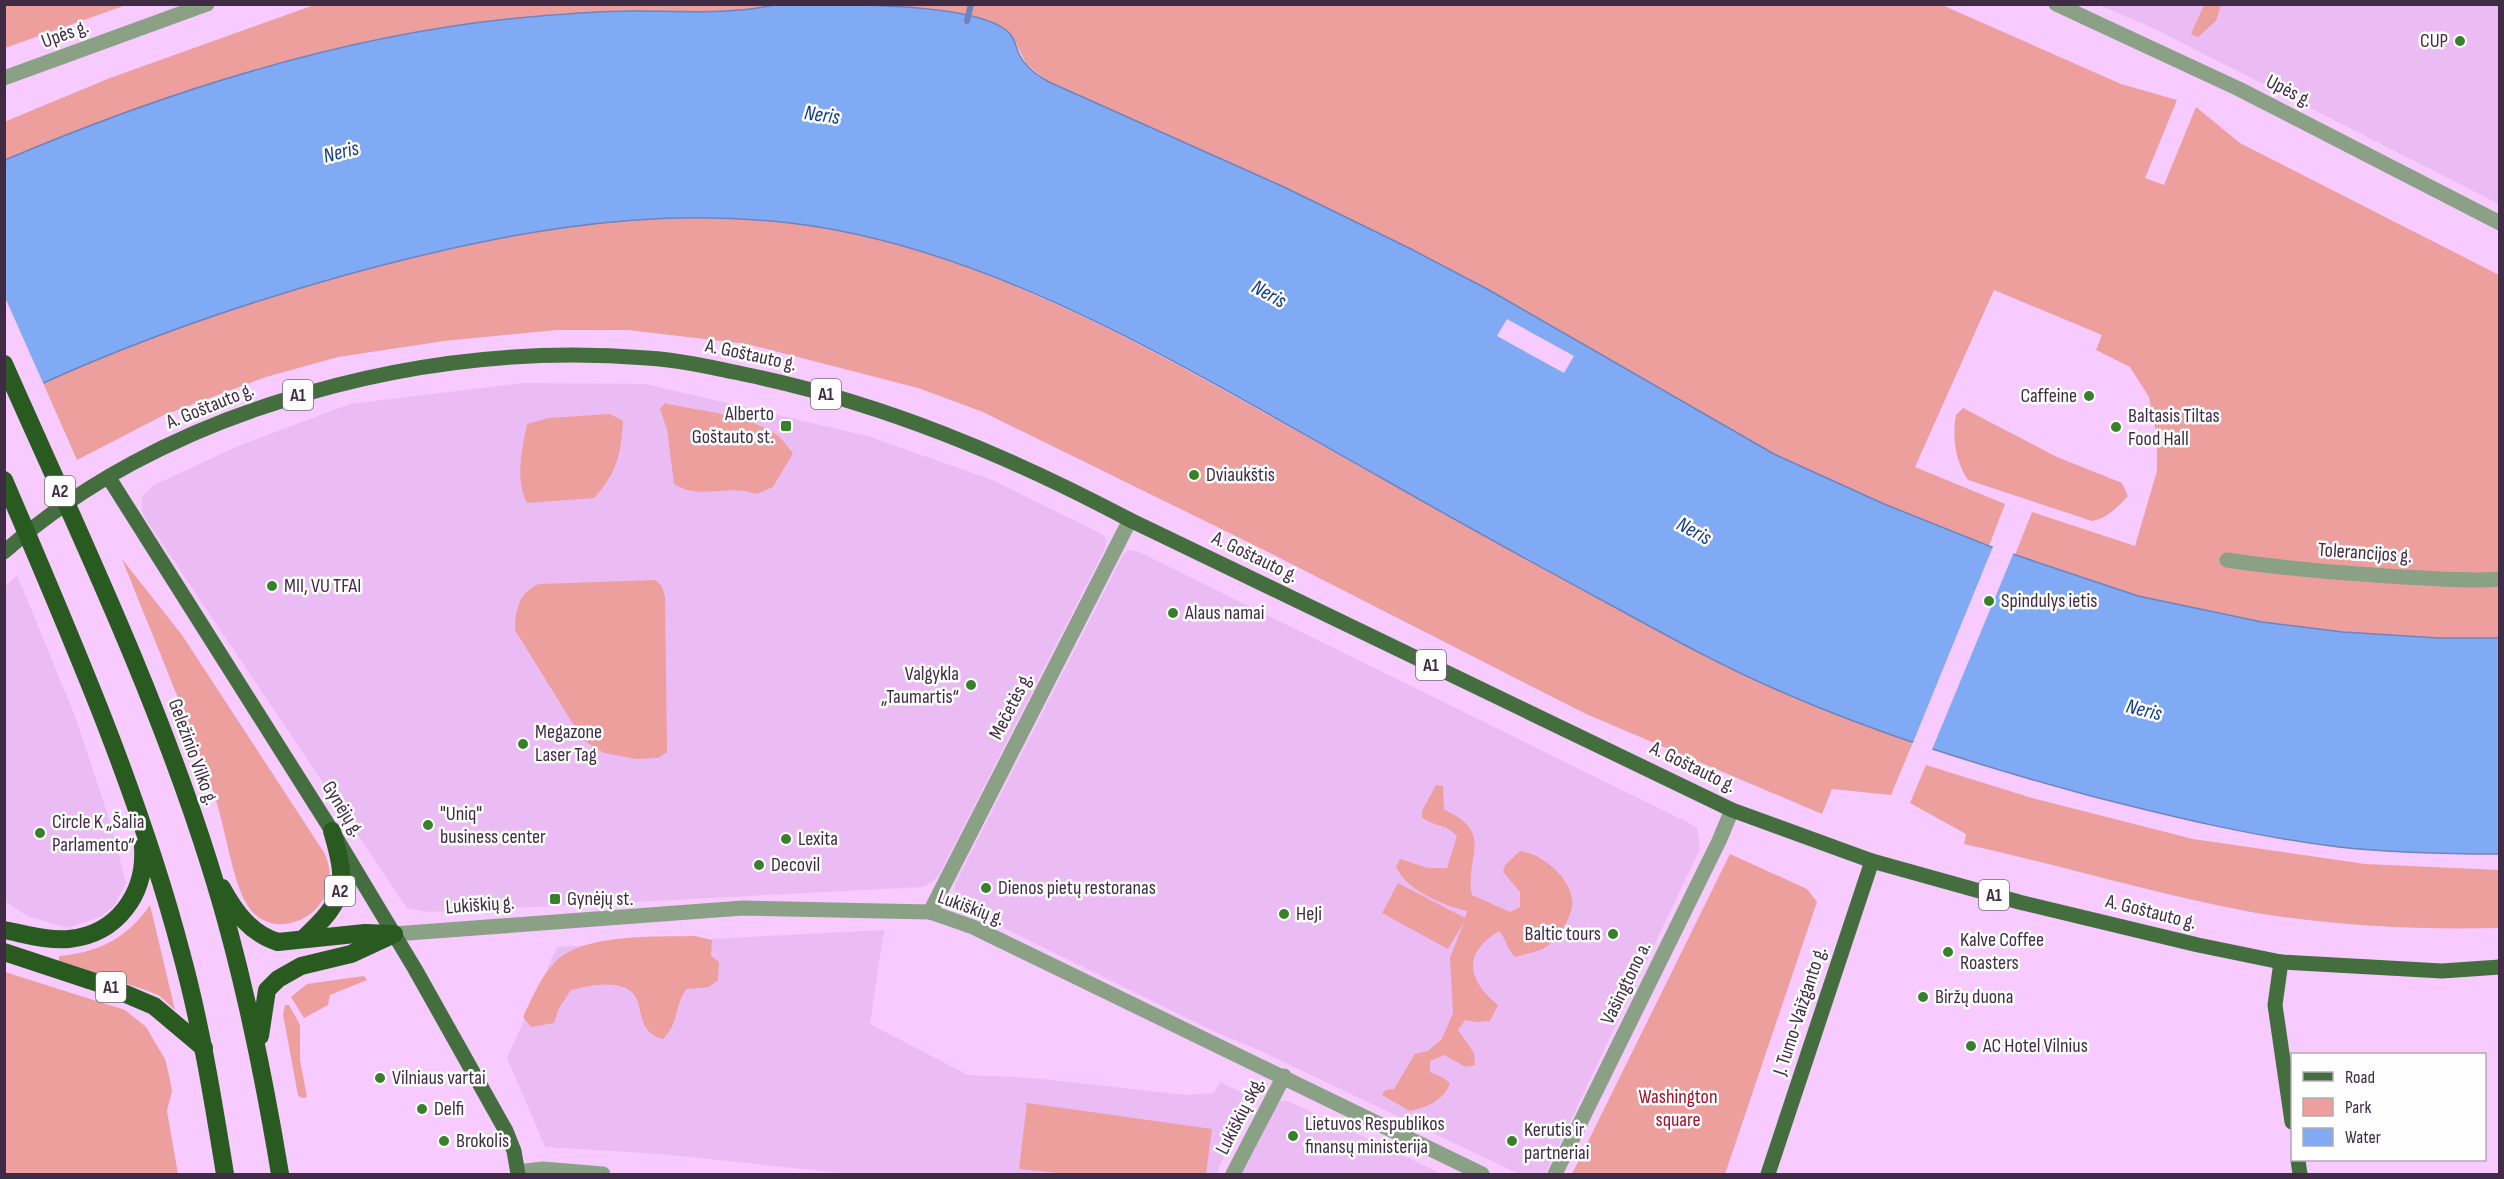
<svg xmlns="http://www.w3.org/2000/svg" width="2504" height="1179" font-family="'Sofia Sans Condensed',sans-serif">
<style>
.built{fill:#eabcf3}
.green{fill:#ec9f9d}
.water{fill:#80aaf4;stroke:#6d84bf;stroke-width:1.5}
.pier{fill:#f7cbff}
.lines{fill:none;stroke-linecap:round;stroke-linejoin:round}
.stream{stroke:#6d84bf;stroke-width:6}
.minor{stroke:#8aa186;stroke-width:15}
.major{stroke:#446e3d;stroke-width:15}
.highway{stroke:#295b21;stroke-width:18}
.poi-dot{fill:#36812a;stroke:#fefefe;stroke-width:2}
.labels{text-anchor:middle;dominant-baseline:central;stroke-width:5;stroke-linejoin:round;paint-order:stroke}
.shield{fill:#fefefe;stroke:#796a7c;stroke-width:1.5}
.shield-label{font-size:18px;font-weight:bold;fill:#402b44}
.street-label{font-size:20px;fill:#402b44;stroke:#fefefe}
.poi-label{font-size:20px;fill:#402b44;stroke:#fefefe;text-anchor:start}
.park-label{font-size:20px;fill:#a20e28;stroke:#fefefe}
.water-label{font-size:21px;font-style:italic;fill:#103c8b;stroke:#fefefe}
</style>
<rect width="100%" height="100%" fill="#f7cbff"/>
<g class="built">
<path d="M2098,5H2499V204L2151,27Z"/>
<path d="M523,383L646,384L867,436L990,479L1102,534L1106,539L1105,548L939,875L932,882L923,887L556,906L427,912L407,908L151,527L142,512V496L154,485L238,446L350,404Z"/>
<path d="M1128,550L1137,551L1697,827L1700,849L1545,1174H1519L1254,1048L1213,1031L959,906L956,901L955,884L1122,557Z"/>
<path d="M17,575L75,716L112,828L126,883L113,907L100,917L67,928L27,916L5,901L4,588Z"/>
<path d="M884,930L870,1024L968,1075L1033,1078L1186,1095L1214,1093L1220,1082L1244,1094V1114L1216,1174H851L661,1154L545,1147L507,1058L557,947Z"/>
<path d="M1278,1101H1288L1442,1174H1238Z"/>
</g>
<g class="green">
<path d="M5,4H126V5L5,48Z"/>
<path d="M314,5H779C731,15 682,11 634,11C599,11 564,14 529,17C348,33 171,90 5,160L4,122L110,78Z"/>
<path d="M873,5H1942L2121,84L2177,100L2145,178L2164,185L2196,107L2240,143L2499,275V638C2379,642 2251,628 2135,595C2094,584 2055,569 2015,555L2032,512L2135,546L2157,471V437L2149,397L2130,367L2096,350L2102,335L1994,290L1915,467L2005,504L1989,546L1884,504L1774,454L1448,268L1284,187L1049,82L1026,64L1016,43L985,20L969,15Z"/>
<path d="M2204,5H2221L2216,21L2198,37L2191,34Z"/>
<path d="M727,217C771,221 815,224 857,234C1030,275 1186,369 1339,455C1431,506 1522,557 1614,607C1667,635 1718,664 1772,688C1818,709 1866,725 1913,742L1891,795L1832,789L1822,814L1586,714L1266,551L983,412L918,388L747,344L628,330H557L444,341L338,357L266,377L164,415L77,460L43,383C129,339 223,309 316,283C404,259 492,236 582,224C630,217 679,218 727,217Z"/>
<path d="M665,403C702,412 744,413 777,435C783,439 788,448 793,453L773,487L757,494C727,483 701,501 674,484L667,429L660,409Z"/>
<path d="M1963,408L2057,457L2122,483L2128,496C2119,506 2106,519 2092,521L1968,480C1955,461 1952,436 1956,415Z"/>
<path d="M610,414L623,421C621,454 617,473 594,498L527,503C515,478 522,450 527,424L549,418Z"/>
<path d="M122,559L182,635L325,854C349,912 272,950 246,903C231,876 225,825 214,794C186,714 153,637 122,559Z"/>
<path d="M656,580L662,587L665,597L667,752L658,758L636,759L604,753L583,740L515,630C515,610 519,592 539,584Z"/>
<path d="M1926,765L2032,798L2193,839L2365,864L2499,870V928C2416,930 2333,926 2251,912C2154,894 2060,865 1964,844L1966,834L1910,803Z"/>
<path d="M1436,785L1443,786L1444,810C1496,832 1464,858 1472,895L1510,912L1520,907V892L1503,872L1505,865L1520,851C1542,854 1569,876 1572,899C1575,913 1558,940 1546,947C1538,952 1524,954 1515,957C1506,948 1507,940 1499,931C1463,953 1466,979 1498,1005L1490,1021L1477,1022L1465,1020L1458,1030L1474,1053L1475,1065L1466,1067L1444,1055L1430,1061V1072L1444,1078L1450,1084C1442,1101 1428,1107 1410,1111L1382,1095L1386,1090L1394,1089L1415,1054L1428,1051L1442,1039L1453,1013L1450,958L1464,922L1448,949L1382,913L1398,883L1465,918L1467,911C1442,905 1408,891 1396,867L1400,859L1428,868H1447L1457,836C1445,823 1434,827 1422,817V811Z"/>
<path d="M1730,854L1807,889L1817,902L1725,1174H1572Z"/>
<path d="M150,905L175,1010L160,996L148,991L59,961V956C100,952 126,939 150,905Z"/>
<path d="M695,936L712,940L711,956L719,962L718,980L709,987L686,989C673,1010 680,1021 663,1039C626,1029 655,990 614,985C600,983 585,987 571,990L559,1008L554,1023L531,1027L523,1017C532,998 541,976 556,961C585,933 657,937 695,936Z"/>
<path d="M5,972L125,1010L146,1027L165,1059L169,1075L172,1091L167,1111L178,1174H5Z"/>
<path d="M364,976L367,980L330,995L328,1005L304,1018L291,997L307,984Z"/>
<path d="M285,1005H289L300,1025V1060L307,1097L302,1098L298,1095L283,1014Z"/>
<path d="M1027,1103L1212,1129L1206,1174H1068L1019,1169Z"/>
</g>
<path class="water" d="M779,4C829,5 967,1 1006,30C1015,37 1015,45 1019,54C1025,67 1037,75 1049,82L1284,187L1409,248L1489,290L1774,454L1884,504L1989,546L2138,596L2262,622L2343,632L2439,638H2499V854C2446,854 2393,853 2339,847C2256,837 2173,817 2091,796C1984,767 1877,734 1775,689C1722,666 1671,638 1620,610C1542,568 1464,525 1387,481C1205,380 999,247 790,223C638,205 487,236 342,276C225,309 114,348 5,401V160C170,90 348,33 529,17C564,14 599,11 634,11C682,11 731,15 779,4Z"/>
<g class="pier">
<path d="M4,295L44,385L4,404Z"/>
<path d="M1507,319L1574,356L1564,373L1497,336Z"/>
<path d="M1994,544L2014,552L1931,752L1912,745Z"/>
</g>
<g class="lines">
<path class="stream" d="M967,21L971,4"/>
<g class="minor">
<path d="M2056,4L2239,89L2500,223"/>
<path d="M4,78L207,4"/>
<path d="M2227,560C2286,569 2344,573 2402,577C2435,578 2467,582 2500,579"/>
<path d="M930,912L1130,520"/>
<path d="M394,934L743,908L930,912L973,927L1482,1174"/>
<path d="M518,1172L543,1169L603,1174"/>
<path d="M1233,1174L1284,1076"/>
<path d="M1555,1174L1719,841L1732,810"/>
</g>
<g class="major">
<path d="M109,478L332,831L415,969L506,1131L514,1151L518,1174"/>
<path d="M4,552C82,483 179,433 278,402C397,364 522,348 647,358C681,360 715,368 748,375C883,403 1009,456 1130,520L1732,810L1872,861L2019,902L2198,945L2281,962L2442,971L2500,967"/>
<path d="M2281,962L2275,1005L2292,1122"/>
<path d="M2298,1160L2300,1174"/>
<path d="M1768,1174L1872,861"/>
</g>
<g class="highway">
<path d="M4,364C77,529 156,693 210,866C242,967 263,1071 280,1174"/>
<path d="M4,480C70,635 138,789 181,952C201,1025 213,1100 225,1174"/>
<path d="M222,888C235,912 251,934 278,942L365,933L394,934"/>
<path d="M4,930C25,934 48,941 69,939C118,934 146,893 143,847"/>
<path d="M304,938C346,899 348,885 332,831"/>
<path d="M4,952L107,986L154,1006L204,1048"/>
<path d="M260,1036L267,990L278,979L301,966L351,954L392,935"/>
</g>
</g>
<g class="poi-dot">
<circle cx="2460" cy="41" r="6"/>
<circle cx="2089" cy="396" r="6"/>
<rect x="780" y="420" width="12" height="12" rx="3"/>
<circle cx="2116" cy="427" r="6"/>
<circle cx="1194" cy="475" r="6"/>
<circle cx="272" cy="586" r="6"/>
<circle cx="1989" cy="601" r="6"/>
<circle cx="1173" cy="613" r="6"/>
<circle cx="971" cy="685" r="6"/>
<circle cx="523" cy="744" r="6"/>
<circle cx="428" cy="825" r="6"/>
<circle cx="40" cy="833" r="6"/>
<circle cx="786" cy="839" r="6"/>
<circle cx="759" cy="865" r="6"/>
<circle cx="986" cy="888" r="6"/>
<rect x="549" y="893" width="12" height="12" rx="3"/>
<circle cx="1284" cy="914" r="6"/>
<circle cx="1613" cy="934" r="6"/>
<circle cx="1948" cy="952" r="6"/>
<circle cx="1923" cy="997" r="6"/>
<circle cx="1971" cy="1046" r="6"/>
<circle cx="380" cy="1078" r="6"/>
<circle cx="422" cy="1109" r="6"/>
<circle cx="1293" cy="1136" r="6"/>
<circle cx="444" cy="1141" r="6"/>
<circle cx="1512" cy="1141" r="6"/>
</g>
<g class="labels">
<g class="shield">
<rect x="811" y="379" width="30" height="30" rx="4.5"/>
<rect x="283" y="380" width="30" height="30" rx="4.5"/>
<rect x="45" y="476" width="30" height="30" rx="4.5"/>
<rect x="1416" y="650" width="30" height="30" rx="4.5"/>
<rect x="325" y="876" width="30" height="30" rx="4.5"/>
<rect x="1979" y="880" width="30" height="30" rx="4.5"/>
<rect x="96" y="972" width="30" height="30" rx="4.5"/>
</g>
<g class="shield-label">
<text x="826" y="394">A1</text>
<text x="298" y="395">A1</text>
<text x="60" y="491">A2</text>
<text x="1431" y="665">A1</text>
<text x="340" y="891">A2</text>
<text x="1994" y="895">A1</text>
<text x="111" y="987">A1</text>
</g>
<g class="street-label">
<text transform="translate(65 34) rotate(-20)">Upės g.</text>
<text transform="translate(2289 91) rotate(27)">Upės g.</text>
<text transform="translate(751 355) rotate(12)">A. Goštauto g.</text>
<text transform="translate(210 406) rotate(-22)">A. Goštauto g.</text>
<text transform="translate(2365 553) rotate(4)">Tolerancijos g.</text>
<text transform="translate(1255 557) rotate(26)">A. Goštauto g.</text>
<text transform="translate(1011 706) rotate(-63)">Mečetės g.</text>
<text transform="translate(193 752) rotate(70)">Geležinio Vilko g.</text>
<text transform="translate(1693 767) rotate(26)">A. Goštauto g.</text>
<text transform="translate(343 809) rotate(58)">Gynėjų g.</text>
<text transform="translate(480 905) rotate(-4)">Lukiškių g.</text>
<text transform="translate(971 908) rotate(20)">Lukiškių g.</text>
<text transform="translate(2151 912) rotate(14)">A. Goštauto g.</text>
<text transform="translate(1626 983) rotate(-64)">Vašingtono a.</text>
<text transform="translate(1800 1011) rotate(-72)">J. Tumo-Vaižganto g.</text>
<text transform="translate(1240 1116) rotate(-63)">Lukiškių skg.</text>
</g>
<g class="poi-label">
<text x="2448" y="41" text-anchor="end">CUP</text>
<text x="2077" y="396" text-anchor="end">Caffeine</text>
<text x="774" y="414" text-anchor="end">Alberto<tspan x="774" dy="23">Goštauto st.</tspan></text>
<text x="2128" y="416">Baltasis Tiltas<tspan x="2128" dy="23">Food Hall</tspan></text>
<text x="1206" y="475">Dviaukštis</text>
<text x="284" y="586">MII, VU TFAI</text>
<text x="2001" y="601">Spindulys ietis</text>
<text x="1185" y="613">Alaus namai</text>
<text x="959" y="674" text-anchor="end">Valgykla<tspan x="959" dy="23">„Taumartis“</tspan></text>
<text x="535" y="732">Megazone<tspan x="535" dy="23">Laser Tag</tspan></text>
<text x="440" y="814">"Uniq"<tspan x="440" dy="23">business center</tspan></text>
<text x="52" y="822">Circle K „Šalia<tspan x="52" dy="23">Parlamento“</tspan></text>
<text x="798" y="839">Lexita</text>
<text x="771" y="865">Decovil</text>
<text x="998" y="888">Dienos pietų restoranas</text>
<text x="567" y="899">Gynėjų st.</text>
<text x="1296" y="914">HeJi</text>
<text x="1601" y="934" text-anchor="end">Baltic tours</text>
<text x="1960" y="940">Kalve Coffee<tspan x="1960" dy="23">Roasters</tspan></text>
<text x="1935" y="997">Biržų duona</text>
<text x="1983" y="1046">AC Hotel Vilnius</text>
<text x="392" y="1078">Vilniaus vartai</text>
<text x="434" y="1109">Delfi</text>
<text x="1305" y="1124">Lietuvos Respublikos<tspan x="1305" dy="23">finansų ministerija</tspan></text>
<text x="1524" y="1130">Kerutis ir<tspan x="1524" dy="23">partneriai</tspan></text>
<text x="456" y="1141">Brokolis</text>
</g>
<g class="park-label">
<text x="1678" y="1097">Washington<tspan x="1678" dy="23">square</tspan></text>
</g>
<g class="water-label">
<text transform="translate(822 115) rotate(8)">Neris</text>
<text transform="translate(341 152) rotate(-14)">Neris</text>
<text transform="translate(1269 294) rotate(29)">Neris</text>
<text transform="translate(1694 531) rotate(28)">Neris</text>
<text transform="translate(2144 710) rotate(14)">Neris</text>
</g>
</g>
<rect width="2504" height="1179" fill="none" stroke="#402b44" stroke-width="12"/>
<rect x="2291" y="1053" width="195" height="108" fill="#fefefe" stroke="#b2aab4" stroke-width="1.5"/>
<rect x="2303" y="1072" width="30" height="9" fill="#446e3d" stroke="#b2aab4" stroke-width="1.5"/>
<text x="2345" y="1083" font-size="18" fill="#402b44">Road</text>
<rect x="2303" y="1098" width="30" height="18" fill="#ec9f9d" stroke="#b2aab4" stroke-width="1.5"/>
<text x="2345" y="1113" font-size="18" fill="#402b44">Park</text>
<rect x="2303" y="1128" width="30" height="18" fill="#80aaf4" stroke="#b2aab4" stroke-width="1.5"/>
<text x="2345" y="1143" font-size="18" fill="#402b44">Water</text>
</svg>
